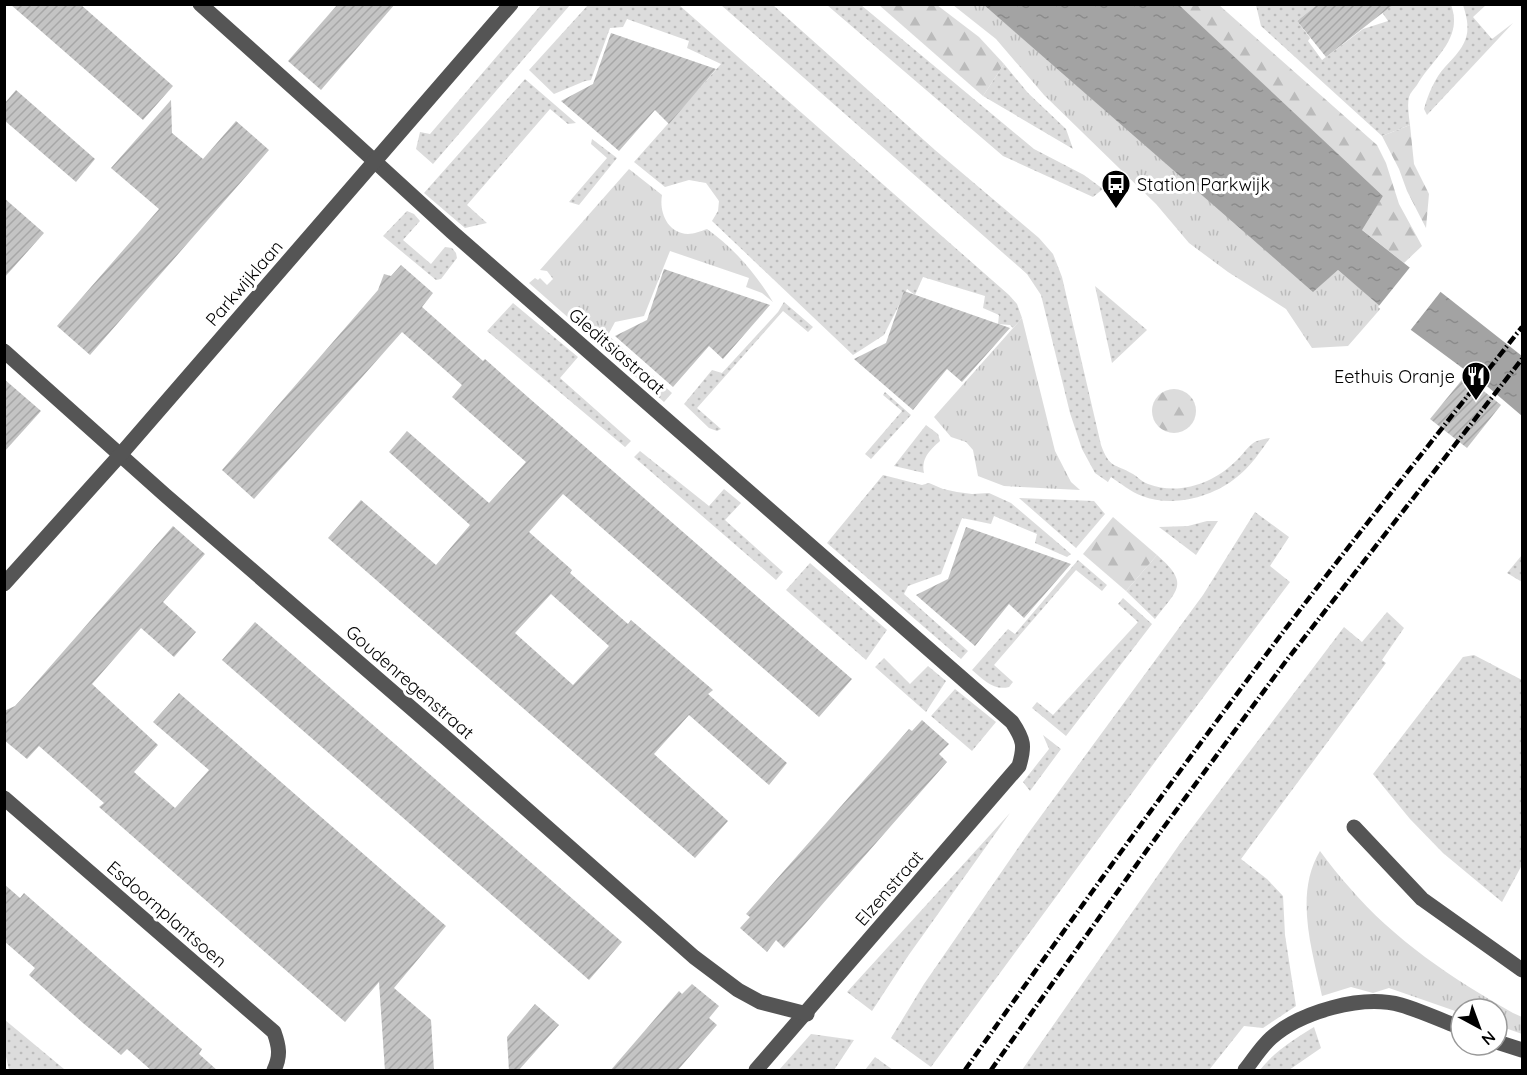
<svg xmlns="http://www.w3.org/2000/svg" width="1527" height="1075" font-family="Quicksand,sans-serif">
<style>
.grass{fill:url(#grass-dots)}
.forest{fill:url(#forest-firs)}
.park{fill:url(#park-tufts)}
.water{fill:url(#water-ripples)}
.pier{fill:#fff}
.building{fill:url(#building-hatch);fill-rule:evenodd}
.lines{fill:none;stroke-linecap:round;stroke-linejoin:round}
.minor{stroke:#555;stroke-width:15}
.rail{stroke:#000;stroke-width:4.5;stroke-dasharray:9 3 1.5 3;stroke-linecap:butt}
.labels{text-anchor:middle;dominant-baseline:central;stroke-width:6;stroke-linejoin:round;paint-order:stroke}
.poi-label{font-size:18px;fill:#000;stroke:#fff;text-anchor:start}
.street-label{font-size:18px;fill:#000;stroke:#fff}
</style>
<defs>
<pattern id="grass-dots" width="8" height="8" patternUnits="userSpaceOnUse" patternTransform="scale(1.5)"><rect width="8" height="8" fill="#dcdcdc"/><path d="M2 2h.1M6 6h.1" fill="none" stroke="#bbb" stroke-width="1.8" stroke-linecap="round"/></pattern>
<pattern id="forest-firs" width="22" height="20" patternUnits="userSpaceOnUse" patternTransform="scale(1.5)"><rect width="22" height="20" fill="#dcdcdc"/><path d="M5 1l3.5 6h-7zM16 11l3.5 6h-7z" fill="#bbb"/></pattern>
<pattern id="park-tufts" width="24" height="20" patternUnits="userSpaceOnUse" patternTransform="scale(1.5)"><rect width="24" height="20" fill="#dcdcdc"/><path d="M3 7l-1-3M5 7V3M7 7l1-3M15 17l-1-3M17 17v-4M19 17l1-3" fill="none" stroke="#bbb"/></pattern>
<pattern id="water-ripples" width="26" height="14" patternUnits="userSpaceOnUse" patternTransform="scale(1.5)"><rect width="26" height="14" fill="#a3a3a3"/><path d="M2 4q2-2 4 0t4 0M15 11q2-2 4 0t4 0" fill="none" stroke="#8b8b8b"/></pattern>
<pattern id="building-hatch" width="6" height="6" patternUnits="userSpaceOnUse" patternTransform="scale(1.5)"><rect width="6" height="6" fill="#c4c4c4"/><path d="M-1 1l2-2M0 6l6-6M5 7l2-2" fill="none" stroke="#a7a7a7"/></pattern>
</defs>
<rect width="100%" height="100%" fill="#fff"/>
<g class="grass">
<path d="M541,5H570L433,164L416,149L420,132L430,134Z"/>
<path d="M588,5H679L1009,295L1017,304L1022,318L1013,328L1010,325L998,324L999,315L983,308L985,296L923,277L915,295L907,289L884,335L853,355L712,221L718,211L719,201L706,183L689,180L665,187L634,162L721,64L687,48L689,41L627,19L623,27L610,28L591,80L585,81L554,94L529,70Z"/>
<path d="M721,5H773L935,150L1039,238L1053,254L1062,277L1101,445C1110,469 1114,463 1133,474C1138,477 1142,482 1148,484C1180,496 1214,483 1237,460C1251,446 1249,441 1270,438C1260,452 1251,466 1237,477C1213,497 1173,508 1142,496C1131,492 1120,483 1111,477L1108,482L1095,473L1082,449L1070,413L1041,295L1027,274Z"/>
<path d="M827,5H861L1034,149L1084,175L1103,189L1093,197L1003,156Z"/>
<path d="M1256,5H1317L1297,21L1310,38L1308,41L1322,60L1363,29L1388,21L1377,5H1451C1464,39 1432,59 1417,85C1414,89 1410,93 1409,97C1407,105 1409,117 1410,125L1382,136L1261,26Z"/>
<path d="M1463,5H1486L1473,17L1492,39L1513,23L1427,115L1424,109C1428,94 1435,78 1445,67C1466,45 1473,35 1463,5Z"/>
<path d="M1004,64L1028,93L1066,129L1073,149L983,96Z"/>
<path d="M525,79L576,123L568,124L550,109L467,205L487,223L465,228L424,193Z"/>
<path d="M592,139L617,158L579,205L569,202L607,158L591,144Z"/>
<path d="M407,211L414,214L420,221L403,240L431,264L445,247L452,248L456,253L457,258L441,279L436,280L383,236Z"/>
<path d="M1095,286L1147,330L1112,363Z"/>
<path d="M784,302L813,327L808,332L783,311L697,408L721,429L717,431L709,428L684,404L712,370L722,373L778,312Z"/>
<path d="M513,303L578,357L560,378L631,441L625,447L487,331Z"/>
<path d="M885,392L911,415L871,459L865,454L902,411L883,395Z"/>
<path d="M926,425L938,434L940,441C930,450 921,458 924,473L894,466Z"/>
<path d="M640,451L709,506L724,489L741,503L725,520L783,572L776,580L634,457Z"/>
<path d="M883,475L922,485L929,483L943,489L957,492L972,494L989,493L1011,503L1071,554L1067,557L1035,543L1037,534L994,516L991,524L962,518L941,574L908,586L904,594L968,651L961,659L827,543Z"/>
<path d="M1019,498L1094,501L1105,514L1076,548Z"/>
<path d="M1255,512L1289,537L1270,566L1290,582L1160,755L931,1067L891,1038L924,984L1027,835L1203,595Z"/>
<path d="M1207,521H1218L1196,555L1159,527L1188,526Z"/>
<path d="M1157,555C1190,584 1178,589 1155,619L1126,591Z"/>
<path d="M1522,555V582L1507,573Z"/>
<path d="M1078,560L1107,585L1102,591L1076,570L994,665L1013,682L1009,687C994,691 984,680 972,670L1008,629L1015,634Z"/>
<path d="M810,563L887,630L866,660L786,590Z"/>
<path d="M1123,598L1152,624L1066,736L1032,708L1037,702L1053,715L1138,622L1118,604Z"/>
<path d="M1387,612L1404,628L1382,660L1386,663L1241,859L1267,879L1283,896L1285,935L1296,1006L1263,1028L1244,1026L1209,1070H1022L1179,845L1344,627L1362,642Z"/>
<path d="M1474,655L1522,680V865L1502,902L1443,853L1410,819L1373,774L1463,657Z"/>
<path d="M884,658L910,684L928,666L946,681L926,712L875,667Z"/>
<path d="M955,689L996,722L972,751L931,716Z"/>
<path d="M1043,735L1061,749L1030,791L1023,782L1049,749Z"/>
<path d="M1010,813L908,956L872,1011L847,992Z"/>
<path d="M5,1020L64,1069L62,1070H9L5,1052Z"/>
<path d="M1314,1027L1321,1048L1289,1070H1260C1275,1051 1293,1040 1314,1027Z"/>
<path d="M811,1034L854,1040L834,1070H779Z"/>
<path d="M875,1057L893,1070H865Z"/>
</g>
<g class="forest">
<path d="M879,5H937L979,37L1004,64L983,96Z"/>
<path d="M1178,5H1219L1377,145L1386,163L1399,204L1422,246L1404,263L1361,229L1383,196Z"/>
<path d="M1410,125L1414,164L1429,194L1426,228L1407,191L1399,169L1382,136Z"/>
<circle cx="1174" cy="411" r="22"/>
<path d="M1113,517L1157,555L1126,591L1083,554Z"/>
</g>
<g class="park">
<path d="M953,5H984L1313,291L1338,270L1382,307L1348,346L1312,348L1286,309L1228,272L1189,243L1156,204L1044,95L996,39Z"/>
<path d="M629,169L662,195C659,212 667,233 688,234C694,234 701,231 707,229C734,248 756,274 773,302L762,293L746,287L749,278L670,251L644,316L615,322L608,335L672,393L664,402L529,283L535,278L538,280L540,278L547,285L553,279L547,271L540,270Z"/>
<path d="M1022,318L1055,451L1071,482L1080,490L1004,486L978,476L973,450L966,442L951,437L934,417Z"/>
<path d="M1320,851C1329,863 1339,876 1349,887C1394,940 1453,979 1513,1013L1522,1017V1034L1497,1025V1009H1461V1013L1389,988L1373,993L1351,987L1322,996C1312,950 1294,894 1320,851Z"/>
</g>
<path class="water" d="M984,5H1179L1383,196L1362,230L1522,356V416L1488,387L1388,313L1338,270L1313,292Z"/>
<path class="pier" d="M1411,266L1442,290L1409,332L1378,307Z"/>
<g class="building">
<path d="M10,4H80L173,86L143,120Z"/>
<path d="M338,4H395L321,90L288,61Z"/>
<path d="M1318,4H1394L1326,57L1297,21Z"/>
<path d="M611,33L716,69L669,124L655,110L619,151L561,101L593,84Z"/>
<path d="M16,90L95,159L76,182L4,120V104Z"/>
<path d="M171,100L172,133L203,159L236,121L269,150L90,355L57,326L159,209L111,168Z"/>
<path d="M4,198L44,233L4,278Z"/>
<path d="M401,265L433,293L422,307L483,361L485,359L529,398L852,679L819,717L563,494L529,532L572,570L570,573L628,624L631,620L713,690L708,694L787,763L769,785L689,715L654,754L728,821L695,858L328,538L361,500L436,565L470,525L389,452L407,431L489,503L526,462L452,397L462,385L402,332L254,499L222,470L378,290L384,274L391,276ZM551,594L609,646L573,685L515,633Z"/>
<path d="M664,269L770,305L723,359L709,346L673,387L615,336L647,320Z"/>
<path d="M904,291L1010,328L962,382L947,369L913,410L854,359L886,343Z"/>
<path d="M1465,376L1501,405L1467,448L1430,419Z"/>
<path d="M4,379L41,411L4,452Z"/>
<path d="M173,526L205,554L163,602L196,632L174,657L141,628L92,684L158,745L134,772L175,808L209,770L153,722L179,693L446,926L394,988L431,1020L434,1071H385L379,982L345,1022L99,807L104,803L39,746L27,759L4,740V711L15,706L27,693Z"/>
<path d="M966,527L1071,564L1024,618L1009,604L975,646L916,595L948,579Z"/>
<path d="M255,622L622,942L589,980L222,660Z"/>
<path d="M922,720L949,744L939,754L947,762L784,948L776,940L767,952L740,928L750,917L746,914L909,729L912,731Z"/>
<path d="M4,884L20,898L24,893L202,1049L199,1054L218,1071H152L127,1049L121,1055L83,1023L29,975L35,968L4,941Z"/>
<path d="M692,984L719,1006L709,1018L717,1025L677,1071H610L679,991L682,994Z"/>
<path d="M535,1004L559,1025L518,1071H509L507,1037Z"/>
</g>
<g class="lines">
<g class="minor">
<path d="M200,4L335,125L452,232L1012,722C1024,740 1025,746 1019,766L756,1070"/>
<path d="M4,351L165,495L446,738L694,957L738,990L760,1002L807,1014"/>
<path d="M4,584L121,454L511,4"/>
<path d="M4,798L274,1032C279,1046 281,1056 274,1070"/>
<path d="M1354,827L1422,899L1522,970"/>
<path d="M1497,1042L1522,1050"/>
<path d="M1245,1070C1253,1060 1261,1047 1271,1038C1300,1012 1362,994 1401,1005C1421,1011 1441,1020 1461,1028"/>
</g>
<g class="rail">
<path d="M965,1070C1068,924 1173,779 1280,636C1359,532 1441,430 1522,327"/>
<path d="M991,1070L1147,850L1286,661L1522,359"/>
</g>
</g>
<defs>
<g id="bus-pin" transform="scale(1.5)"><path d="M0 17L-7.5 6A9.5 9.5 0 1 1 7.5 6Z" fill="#000" stroke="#fff"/><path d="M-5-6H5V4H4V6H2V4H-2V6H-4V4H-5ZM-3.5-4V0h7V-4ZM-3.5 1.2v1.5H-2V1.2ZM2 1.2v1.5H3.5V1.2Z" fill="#fff"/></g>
<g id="restaurant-pin" transform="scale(1.5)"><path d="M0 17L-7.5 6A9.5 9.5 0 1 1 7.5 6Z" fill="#000" stroke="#fff"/><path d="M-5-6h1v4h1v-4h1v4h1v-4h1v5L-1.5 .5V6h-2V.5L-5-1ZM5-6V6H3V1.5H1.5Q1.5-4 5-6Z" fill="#fff"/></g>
</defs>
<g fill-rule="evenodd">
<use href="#bus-pin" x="1116" y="184"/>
<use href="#restaurant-pin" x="1476" y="376"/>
</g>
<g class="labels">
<g class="poi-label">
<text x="1137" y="184">Station Parkwijk</text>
<text x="1455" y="376" text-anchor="end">Eethuis Oranje</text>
</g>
<g class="street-label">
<text transform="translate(244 283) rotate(-49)">Parkwijklaan</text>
<text transform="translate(617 351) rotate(41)">Gleditsiastraat</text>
<text transform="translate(410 682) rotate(41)">Goudenregenstraat</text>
<text transform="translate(889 888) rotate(-49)">Elzenstraat</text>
<text transform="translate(167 914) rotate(41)">Esdoornplantsoen</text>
</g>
</g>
<rect width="1527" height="1075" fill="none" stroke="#000000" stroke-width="12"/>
<g transform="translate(1479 1027) rotate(139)"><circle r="28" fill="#ffffff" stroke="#999999" stroke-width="1.5"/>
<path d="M0-4.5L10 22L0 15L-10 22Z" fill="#000000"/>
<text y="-9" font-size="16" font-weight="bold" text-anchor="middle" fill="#000000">N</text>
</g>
</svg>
